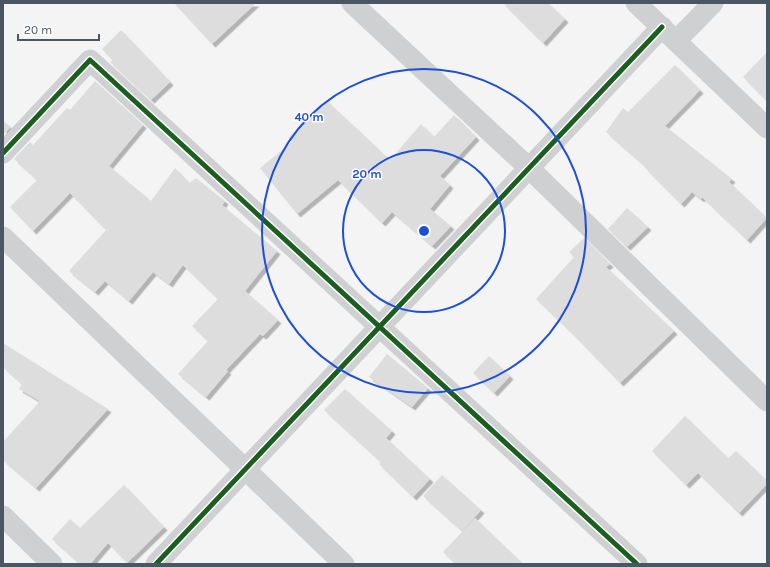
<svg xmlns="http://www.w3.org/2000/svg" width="770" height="567" font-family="Karla,sans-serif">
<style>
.building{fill:#ddddde;filter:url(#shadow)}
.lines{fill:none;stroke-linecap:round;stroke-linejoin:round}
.minor{stroke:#ced0d2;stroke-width:21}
.cycleway-casing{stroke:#fff;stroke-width:8}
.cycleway{stroke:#1b5e20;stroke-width:5}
.ring{fill:none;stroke:#1d4ed8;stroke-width:2}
.centre{fill:#1d4ed8;stroke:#fff;stroke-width:2}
.ring-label{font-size:12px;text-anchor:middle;font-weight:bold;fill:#1d4ed8;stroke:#fff;stroke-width:3;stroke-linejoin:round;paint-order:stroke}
</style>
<defs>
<filter id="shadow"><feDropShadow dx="3.5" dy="3.5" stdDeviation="0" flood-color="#0004"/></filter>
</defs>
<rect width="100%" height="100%" fill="#f4f4f4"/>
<g class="building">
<path d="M174,3H256L212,44Z"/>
<path d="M503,3H548L565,19L543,43Z"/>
<path d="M121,30L170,82L151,100L110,62L113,60L102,49Z"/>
<path d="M767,52V101L743,77Z"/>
<path d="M675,65L700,90L665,126L732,179L729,182L767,218L747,240L702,197L701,199L692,192L681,204L645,168L646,167L606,132L623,108L628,112Z"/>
<path d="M95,81L143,125L109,166L151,201L175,168L189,183L196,178L225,201L222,205L277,251L245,291L278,320L263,336L260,334L226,370L228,371L206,397L178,374L208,341L192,326L218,299L183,265L169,284L153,272L129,301L105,281L95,292L69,271L106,230L70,193L33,231L10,207L37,180L14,159L30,142L33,145L67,108L70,110Z"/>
<path d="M327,101L390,160L421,124L434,137L454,115L476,137L440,176L450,185L430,209L451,226L432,246L392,212L382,223L338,180L297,214L260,168L292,142L288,138Z"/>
<path d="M3,121L11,127L3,135Z"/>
<path d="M627,208L648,227L627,247L608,229Z"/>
<path d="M584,238L610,264L606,267L674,331L620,383L571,332L536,299L574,257L569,252Z"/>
<path d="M3,343L108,409L36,488L3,460V442L40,401L19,389L22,384L3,367Z"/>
<path d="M387,354L428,388L412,407L369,377Z"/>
<path d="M489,356L510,376L494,393L473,373Z"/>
<path d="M345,389L392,431L386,438L430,479L413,497L379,464L381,462L324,410Z"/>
<path d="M685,416L728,458L736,451L767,481V484L739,513L698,473L686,485L652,451Z"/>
<path d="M442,475L481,510L462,531L423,496Z"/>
<path d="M124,485L164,527L127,563L108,543L90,564H80L52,539L70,519L80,528Z"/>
<path d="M475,518L523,564H456L443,552Z"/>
</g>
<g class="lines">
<g class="minor">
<path d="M352,3L529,168L767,401"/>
<path d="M636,3L767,128"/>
<path d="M676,41L713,3"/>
<path d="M3,153L90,60L637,564"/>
<path d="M3,237L344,564"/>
<path d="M3,516L52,564"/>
<path d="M156,564L662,27"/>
</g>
<g class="cycleway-casing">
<g id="cycleway">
<path d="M3,153L90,60L637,564"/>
<path d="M156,564L662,27"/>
</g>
</g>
<use href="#cycleway" class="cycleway"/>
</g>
<g class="ring">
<circle cx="424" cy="231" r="81"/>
<circle cx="424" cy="231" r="162"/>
</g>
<circle cx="424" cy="231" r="6" class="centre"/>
<g class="ring-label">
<text x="309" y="121">40 m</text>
<text x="367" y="178">20 m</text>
</g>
<rect width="770" height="567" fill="none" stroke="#4a5661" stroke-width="8"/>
<path d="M18 34v6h81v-6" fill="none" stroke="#4a5661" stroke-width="2"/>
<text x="24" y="34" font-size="12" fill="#4a5661" stroke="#ffffff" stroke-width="3" paint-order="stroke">20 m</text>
</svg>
